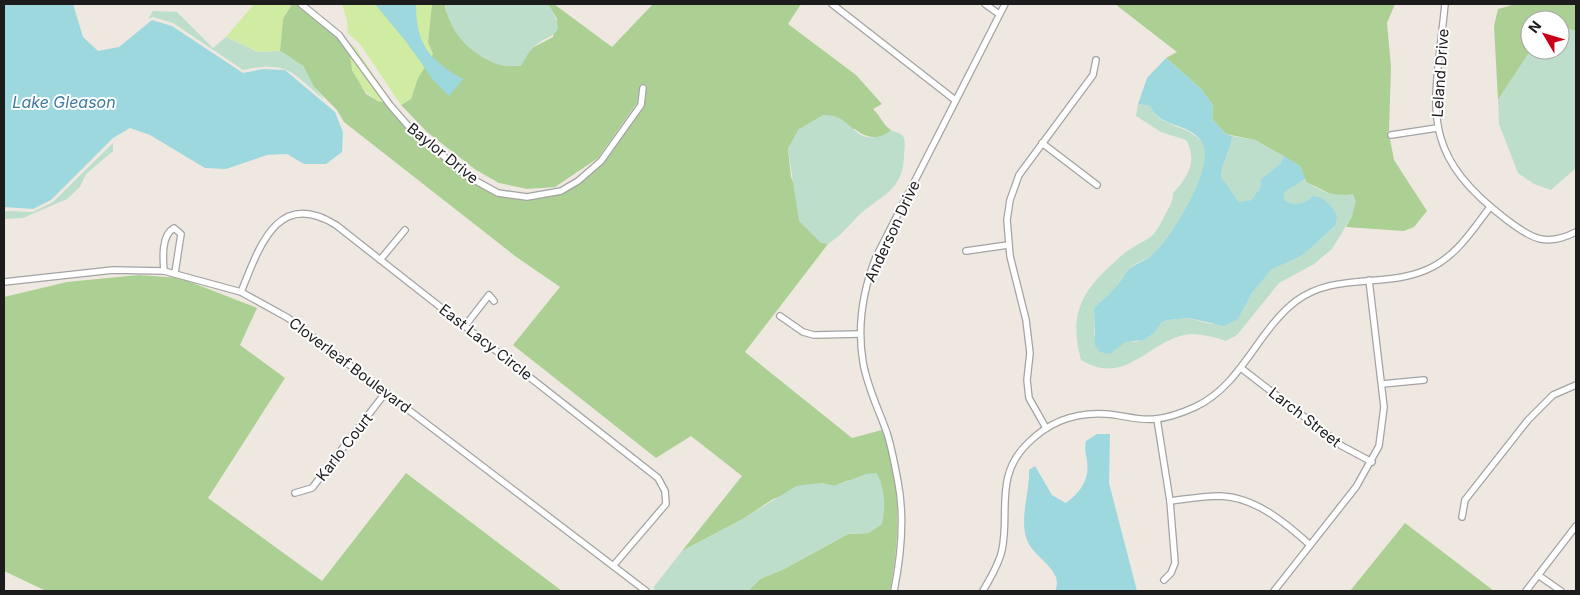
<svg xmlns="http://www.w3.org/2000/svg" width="1580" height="595" font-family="Inter,sans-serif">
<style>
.grass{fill:#d0eca3}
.forest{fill:#acd093}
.wetland{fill:#bddeca}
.water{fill:#9ed8df}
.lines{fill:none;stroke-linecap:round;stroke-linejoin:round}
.street-casing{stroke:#a3a3a3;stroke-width:8}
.street{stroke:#fff;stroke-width:5.5}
.labels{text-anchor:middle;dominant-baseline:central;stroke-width:4;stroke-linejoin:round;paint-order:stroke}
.street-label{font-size:15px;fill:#1c1c1c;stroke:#fff}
.water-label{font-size:16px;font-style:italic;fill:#3e7ba1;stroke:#fff}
</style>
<rect width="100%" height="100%" fill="#eee8e1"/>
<g class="grass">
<path d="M254,4H292L283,19L280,51L259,52L226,37Z"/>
<path d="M342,4H432L428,42L433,54L418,78L411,99L401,105L360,44L348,33L347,21Z"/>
<path d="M348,42L355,47L393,104C361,101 348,71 348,42Z"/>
</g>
<g class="forest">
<path d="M292,4H303L348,42L352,70L366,94L378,101L393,104L423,137L472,175L496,190L527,196L557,194L575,185L604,163L644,107L647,85L640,84L637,103L598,158L555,187L527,189L499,183L476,170L427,132L401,105L411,99L418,78L433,54L428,42L432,4H445L446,12L532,48L553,37L557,19L548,4H554L612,47L653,4H801L788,24L856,75L882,104L873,109C881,116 882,124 891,130C881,141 865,138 855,129H799L788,149L791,177L820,242L828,244L745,352L852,438L882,430C902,480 900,539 890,591H748L760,579L784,569L848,534L869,533L849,480L834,486L821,483L773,499L743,519L682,551L742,476L691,436L656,458L513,345L560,287L515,256L344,122L337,110L314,87L303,66L280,51L283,19Z"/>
<path d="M1115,4H1395L1387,23L1391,67L1389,131L1387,132L1390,139L1394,160L1427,211L1414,227L1404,231L1346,227L1352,216L1341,196H1335L1306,182L1300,166L1255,140L1226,134L1212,119L1213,105L1200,88L1166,58L1177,52Z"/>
<path d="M1516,4H1576V31L1560,27V20H1530L1531,50L1498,100L1494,26L1498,9Z"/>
<path d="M139,275L180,278L257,308L240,345L285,378L208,498L322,581L406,473L562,591H46L4,571V297L67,282Z"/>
<path d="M1405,523L1494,591H1350Z"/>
</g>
<g class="wetland">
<path d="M445,4H548C570,41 551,29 532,49C528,53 524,61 521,66C514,66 504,67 497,64C470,54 449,32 445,4Z"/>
<path d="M153,11L177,12L213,48L226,37L258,52L281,51L303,66L314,87L325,100C292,73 289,60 243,70L173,23L153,17L148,19Z"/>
<path d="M1560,27L1576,31V168L1551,190L1534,184L1518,173L1499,124L1498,100L1531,50H1560Z"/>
<path d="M1138,104L1150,106C1158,128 1190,124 1202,143C1218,168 1171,236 1153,254C1147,260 1136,262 1130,268C1123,274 1120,283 1114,290C1107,296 1100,301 1094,308V336L1136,342L1155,332L1162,322L1168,320L1188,318L1211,324L1238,319L1252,293L1271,270L1303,255L1335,226L1313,196C1304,204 1295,207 1284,200V194C1289,187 1298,185 1305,178L1306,182C1322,192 1334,197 1353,194L1356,201L1352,216L1332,249L1314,264L1279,283L1237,335L1226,341C1211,336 1195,332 1180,336C1143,348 1123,385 1081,360C1070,320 1078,296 1108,268C1116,261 1123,253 1132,248C1153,235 1151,241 1164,217C1168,209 1173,203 1173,193C1188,177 1198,161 1186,140L1161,132L1136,116Z"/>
<path d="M823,115C842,114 848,126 861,135C870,140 885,137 891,130C894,132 898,132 901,134C907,138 904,150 904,156C903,191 881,195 859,215C848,226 842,235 828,244L820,242L799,221L788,149L799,129Z"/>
<path d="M1232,136L1255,140L1284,156L1281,163L1261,179L1260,188L1251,200L1239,202C1232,194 1229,185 1221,178C1221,162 1231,151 1232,136Z"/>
<path d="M113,143V151L86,174L80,187L67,199L23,218L4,219V211L33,212L53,202Z"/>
<path d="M877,473C885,490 886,507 882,524L869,533L848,534L784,569L760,579L748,591H657L653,588L682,551L743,519L796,486L821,483L834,486L866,474Z"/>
</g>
<g class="water">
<path d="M4,4H73L83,37L98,51L119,47L152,20L172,26L243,73L263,69L285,70L335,112L343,132L342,152L326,164H304L287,154L267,155L226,169L205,168L150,135L130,128L113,138L51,200L33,209L4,207Z"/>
<path d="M375,4H416C416,43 428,60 463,79L449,96L434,81L407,43Z"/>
<path d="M1166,58L1200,88L1213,105L1212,119L1226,134L1232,136C1231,151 1221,162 1221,178C1229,185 1232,194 1239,202L1251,200L1260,188L1261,179L1281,163L1284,156L1300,166L1305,178C1299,185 1289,187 1284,194V200C1295,207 1304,204 1313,196C1325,197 1332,206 1337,216L1335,226L1303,255L1271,270L1252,293L1238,319L1224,326L1189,318L1168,320L1162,322L1155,332L1144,340L1125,342L1110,354L1100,352L1095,345L1094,308C1100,301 1107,297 1113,290C1120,284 1123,275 1129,269C1136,263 1146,261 1152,255C1171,238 1214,170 1203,145C1194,122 1159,129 1150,106L1138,104L1147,78Z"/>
<path d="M1097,434H1110L1109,483L1137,591H1055C1065,570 1034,559 1027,540C1019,518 1030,492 1029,470L1035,466L1052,495L1066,503C1080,493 1090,479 1087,461C1086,453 1084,450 1086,441Z"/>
</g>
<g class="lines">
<g class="street-casing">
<g id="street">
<path d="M301,4L339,35L390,105L410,128L467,176L498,193L527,197L561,191L578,181L601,161L641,105L643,88"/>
<path d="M832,4L955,100"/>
<path d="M985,4L999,14"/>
<path d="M1445,4C1435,107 1415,150 1507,220C1532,239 1546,247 1576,232"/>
<path d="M1391,135L1437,128"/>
<path d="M1042,143L1097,185"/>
<path d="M966,251L1008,245"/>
<path d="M380,260L405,230"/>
<path d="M164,271C163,259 161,235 174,228L181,234L175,273"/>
<path d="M4,282L113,270L164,271L241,292L288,318L646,591"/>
<path d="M241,292C259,248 277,188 336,225L658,478L665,491L666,504L613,566"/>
<path d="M780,316L803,332L814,335L860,334"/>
<path d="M465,326L489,295L494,301"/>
<path d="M1241,368L1342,446L1372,462"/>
<path d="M1382,384L1424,380"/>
<path d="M1157,419L1170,501L1175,563L1171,573L1164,580"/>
<path d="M1046,428L1029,398L1027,380L1030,353L1026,320L1010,256L1007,220L1010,200L1019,175L1093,75L1096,60"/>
<path d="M295,493L312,488L386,392"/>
<path d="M1170,501C1187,499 1204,496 1220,496C1255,497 1286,523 1310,545"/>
<path d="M1462,517L1465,500L1528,420L1553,395L1576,385"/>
<path d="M1538,575L1561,591"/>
<path d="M894,591C901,556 905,518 898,482C895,466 892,449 887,433C879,410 867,387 863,362C857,326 863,290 876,257L1005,4"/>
<path d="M983,591C990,578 999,565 1002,550C1010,512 994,476 1028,443C1049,422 1076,412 1106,414C1123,415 1138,421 1155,419C1167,418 1184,412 1195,407C1242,385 1257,331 1296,301C1335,272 1384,288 1426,270C1455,258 1472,231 1490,207"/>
<path d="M1274,591L1356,487L1379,446L1384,407L1369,280"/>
<path d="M1526,591L1576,526"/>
</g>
</g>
<use href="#street" class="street"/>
</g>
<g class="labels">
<g class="street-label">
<text transform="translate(1440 73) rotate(-86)">Leland Drive</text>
<text transform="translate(443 153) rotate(39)">Baylor Drive</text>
<text transform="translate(892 231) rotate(-65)">Anderson Drive</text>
<text transform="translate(486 342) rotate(38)">East Lacy Circle</text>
<text transform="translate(350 365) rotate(37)">Cloverleaf Boulevard</text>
<text transform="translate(1305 417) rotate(38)">Larch Street</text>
<text transform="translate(344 447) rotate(-52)">Karlo Court</text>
</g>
<g class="water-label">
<text x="64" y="102">Lake Gleason</text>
</g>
</g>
<rect width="1580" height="595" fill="none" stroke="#1c1c1c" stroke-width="10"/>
<g transform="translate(1545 35) rotate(308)"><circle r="24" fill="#ffffff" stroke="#a4a4a4"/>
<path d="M0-4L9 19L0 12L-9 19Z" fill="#c80018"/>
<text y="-8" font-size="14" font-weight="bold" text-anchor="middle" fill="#1c1c1c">N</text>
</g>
</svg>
